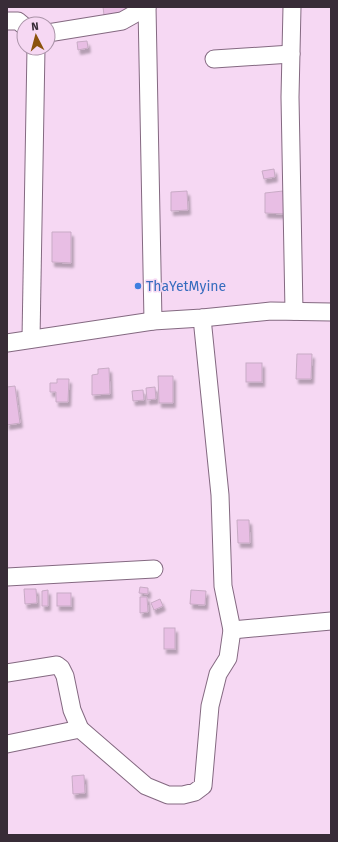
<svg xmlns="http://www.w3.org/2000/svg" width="338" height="842" font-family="'Fira Sans',sans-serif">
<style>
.building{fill:#e8bee4;stroke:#c8abc5;filter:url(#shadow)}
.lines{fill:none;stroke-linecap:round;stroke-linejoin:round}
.minor-casing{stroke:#846981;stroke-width:19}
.minor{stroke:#fff;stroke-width:17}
.shop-dot{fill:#3f7fe0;stroke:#f6d8f3;stroke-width:1.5}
.labels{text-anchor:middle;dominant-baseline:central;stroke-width:3;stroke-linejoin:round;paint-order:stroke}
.shop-label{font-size:14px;fill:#366cbe;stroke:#f6d8f3;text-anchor:start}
</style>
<defs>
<filter id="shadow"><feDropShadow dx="2.5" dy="4.5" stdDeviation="1" flood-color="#0004"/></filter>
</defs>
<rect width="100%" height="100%" fill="#f6d8f3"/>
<g class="building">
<path d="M103,7H132V11L104,15Z"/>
<path d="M87,41L88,48L78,50L77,42Z"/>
<path d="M274,169L275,177L264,179L262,171Z"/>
<path d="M187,191L188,210L171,211V192Z"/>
<path d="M283,191L286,214L265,213V193Z"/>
<path d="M52,232H71V263L52,262Z"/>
<path d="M297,354H312L311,379H296Z"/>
<rect x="246" y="363" width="16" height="19"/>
<path d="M109,368L110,394L92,395V375L98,374V369Z"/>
<path d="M158,376H173V403H159Z"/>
<path d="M57,379H69L68,402H56V392H50V383H57Z"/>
<path d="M15,386L20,423L7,425V387Z"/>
<path d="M155,387L156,399L147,400L146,388Z"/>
<path d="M143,390L144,400L133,401L132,391Z"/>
<path d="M237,520H249L250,543H238Z"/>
<path d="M140,587L148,588V594L139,593Z"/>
<path d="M24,589H36L37,603L25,604Z"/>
<path d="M48,590V606H42V591Z"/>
<path d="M191,590L206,591L205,605L190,604Z"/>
<rect x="57" y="593" width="14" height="13"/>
<path d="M140,597H147L148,612L140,613Z"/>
<path d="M160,599L163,606L154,610L151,603Z"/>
<rect x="164" y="628" width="11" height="21"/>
<path d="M84,775L85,793L73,794L72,776Z"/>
</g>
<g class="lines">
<g class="minor-casing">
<g id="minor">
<path d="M147,7L153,321"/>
<path d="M292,7L290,97L294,311"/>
<path d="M7,21H18L24,26"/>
<path d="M48,33L122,21L147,7"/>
<path d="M214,59L291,54"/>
<path d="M31,339L36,48"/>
<path d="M7,343L153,321L202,318L271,311L331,312"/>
<path d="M7,577L154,569"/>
<path d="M232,630L331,621"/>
<path d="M7,673L57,665L61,668L65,676L72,710L80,729L146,786L168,795H183L195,792L203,786L210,706L218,674L228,658L232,630L223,586L220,495L202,318"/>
<path d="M7,744L80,729"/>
</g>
</g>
<use href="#minor" class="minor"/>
</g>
<circle class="shop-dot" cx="138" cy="286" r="4"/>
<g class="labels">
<g class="shop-label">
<text x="146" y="286">ThaYetMyine</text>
</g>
</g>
<rect width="338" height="842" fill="none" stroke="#382c37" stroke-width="16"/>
<g transform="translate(36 36) rotate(354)"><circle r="19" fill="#f6d8f3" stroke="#aa93a8"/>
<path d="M0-3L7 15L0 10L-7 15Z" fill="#8c520c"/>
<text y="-6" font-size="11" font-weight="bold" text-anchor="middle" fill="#382c37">N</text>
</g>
</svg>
